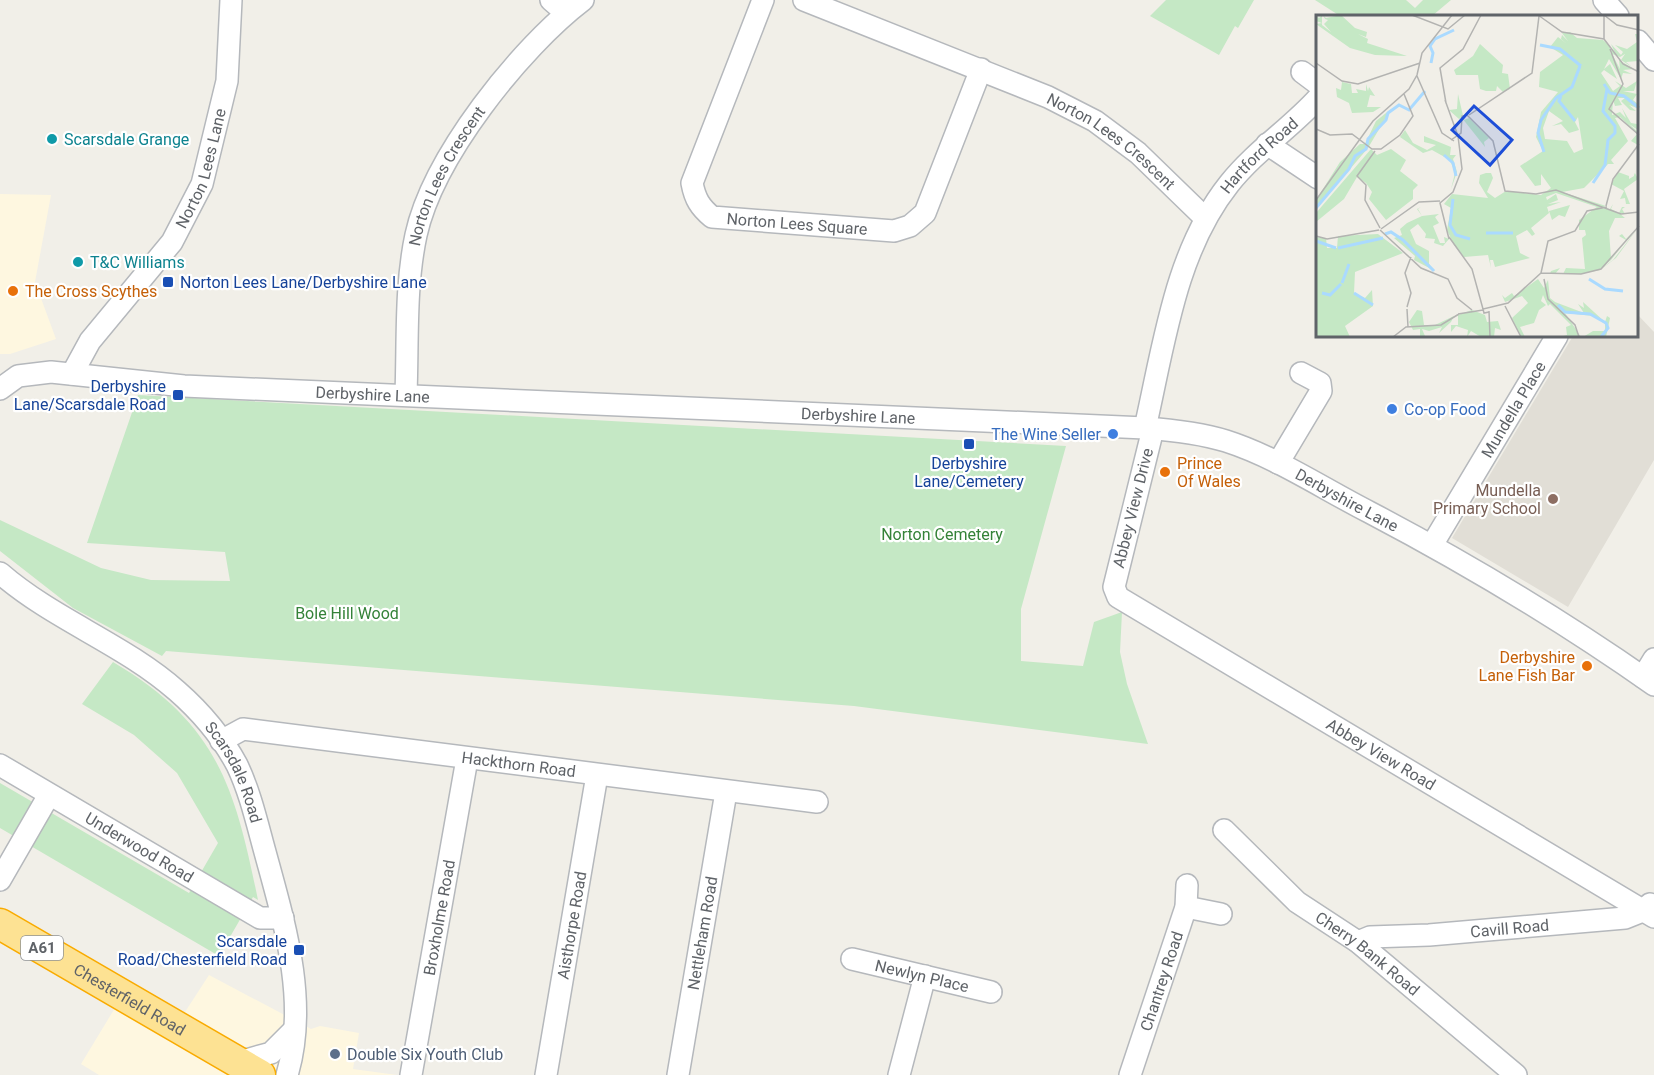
<svg xmlns="http://www.w3.org/2000/svg" width="1654" height="1075" font-family="Roboto,sans-serif">
<style>
.commercial{fill:#fef7e0}
.education{fill:#e1ded6}
.green{fill:#c5e8c5}
.lines{fill:none;stroke-linecap:round;stroke-linejoin:round}
.minor-casing{stroke:#b5b8bc;stroke-width:24}
.highway-casing{stroke:#f9ab00;stroke-width:33}
.minor{stroke:#fff;stroke-width:21}
.highway{stroke:#fde293;stroke-width:30}
.culture-dot{fill:#0f9aa8;stroke:#fff;stroke-width:2}
.transit-dot{fill:#1a4fb4;stroke:#fff;stroke-width:2}
.food-dot{fill:#e8710a;stroke:#fff;stroke-width:2}
.shop-dot{fill:#3f7fe0;stroke:#fff;stroke-width:2}
.education-dot{fill:#8d6e63;stroke:#fff;stroke-width:2}
.service-dot{fill:#5c6f8a;stroke:#fff;stroke-width:2}
.labels{text-anchor:middle;dominant-baseline:central;stroke-width:4.5;stroke-linejoin:round;paint-order:stroke}
.shield{fill:#fff;stroke:#8f9295;stroke-width:1.5}
.shield-label{font-size:15px;font-weight:bold;fill:#5f6368}
.culture-label{font-size:16px;fill:#0d838f;stroke:#fff;text-anchor:start}
.street-label{font-size:16px;fill:#5f6368;stroke:#fff}
.transit-label{font-size:16px;fill:#164399;stroke:#fff;text-anchor:end}
.food-label{font-size:16px;fill:#c56008;stroke:#fff;text-anchor:start}
.shop-label{font-size:16px;fill:#366cbe;stroke:#fff;text-anchor:start}
.education-label{font-size:16px;fill:#785e54;stroke:#fff;text-anchor:end}
.park-label{font-size:16px;fill:#348238;stroke:#fff}
.service-label{font-size:16px;fill:#4e5e75;stroke:#fff;text-anchor:start}
.inset-river{fill:none;stroke:#aadaff;stroke-width:3}
.inset-road{fill:none;stroke:#b3b3b1;stroke-width:1.5}
.view{fill:#1d4ed8;fill-opacity:0.15;stroke:#1d4ed8;stroke-width:3}
.inset-edge{fill:none;stroke:#5f6368;stroke-width:3}
</style>
<rect width="100%" height="100%" fill="#f1efe8"/>
<g class="commercial">
<path d="M0,194L51,195L35,282L56,339L10,354H0Z"/>
<path d="M209,975L311,1029L320,1026L359,1033L353,1069L397,1075H99L81,1064L121,998L174,1029Z"/>
</g>
<path class="education" d="M1638,315L1654,332V460L1568,607L1452,538L1573,336H1638Z"/>
<g class="green">
<path d="M1166,0H1254L1238,28L1235,26L1219,55L1150,16Z"/>
<path d="M1315,0H1406L1415,8L1423,0H1451L1432,16H1340Z"/>
<path d="M138,395L1066,446L1021,609V661L1083,666L1094,622L1122,612L1120,652L1127,684L1148,744L854,706L166,651L162,656L73,608L0,551V520L101,568L151,580L230,581L225,552L87,543Z"/>
<path d="M113,662C218,724 235,788 258,900L253,897L219,956L0,828V783L189,893L218,843L177,773L134,735L82,704Z"/>
</g>
<g class="lines">
<g class="minor-casing">
<g id="minor">
<path d="M551,0L566,13"/>
<path id="s1" d="M763,0L692,183C695,199 700,207 712,217L894,231L910,226L925,213L981,69"/>
<path id="s2" d="M804,0L1048,97L1095,121L1138,153L1205,218"/>
<path d="M1604,0L1618,16"/>
<path d="M1638,41L1654,60"/>
<path d="M1302,72L1318,84"/>
<path d="M1267,144L1318,178"/>
<path id="s3" d="M72,374L90,341L172,242L202,184L227,81L231,0"/>
<path id="s4" d="M0,389L18,376L51,372L184,386L1145,428C1172,430 1200,433 1226,441C1276,457 1322,488 1369,512C1468,564 1563,621 1654,685"/>
<path id="s5" d="M406,394C408,342 405,286 416,235C433,157 520,48 583,0"/>
<path id="s6" d="M1145,428C1164,345 1175,252 1229,184C1255,151 1291,128 1318,98"/>
<path id="s7" d="M1153,429L1114,587L1118,597L1654,917"/>
<path d="M1278,463L1321,391L1320,383L1301,373"/>
<path id="s8" d="M1432,545L1557,336"/>
<path id="s9" d="M0,573C54,620 124,644 177,691C201,712 222,737 237,765C250,792 257,823 265,852C284,922 309,1002 287,1075"/>
<path d="M1643,677L1654,659"/>
<path id="s10" d="M221,741L243,729L817,802"/>
<path id="s11" d="M0,765L260,918H283"/>
<path id="s12" d="M1224,830L1297,902L1358,942L1516,1075"/>
<path d="M0,880L49,795"/>
<path d="M1186,907L1221,914"/>
<path id="s13" d="M1358,942L1370,937L1429,935L1625,918L1645,910L1650,904"/>
<path id="s14" d="M852,959L991,992"/>
<path d="M239,1062L271,1053L293,1031"/>
<path id="s15" d="M411,1075L467,759"/>
<path id="s16" d="M546,1075L597,775"/>
<path id="s17" d="M678,1075L726,792"/>
<path d="M899,1075L925,976"/>
<path id="s18" d="M1130,1075L1186,907L1187,885"/>
</g>
</g>
<g class="highway-casing">
<g id="highway">
<path id="s19" d="M0,924L260,1075"/>
</g>
</g>
<use href="#minor" class="minor"/>
<use href="#highway" class="highway"/>
</g>
<g class="culture-dot">
<circle cx="52" cy="139" r="6"/>
<circle cx="78" cy="262" r="6"/>
</g>
<g class="transit-dot">
<rect x="162" y="276" width="12" height="12" rx="3"/>
<rect x="172" y="389" width="12" height="12" rx="3"/>
<rect x="963" y="438" width="12" height="12" rx="3"/>
<rect x="293" y="944" width="12" height="12" rx="3"/>
</g>
<g class="food-dot">
<circle cx="13" cy="291" r="6"/>
<circle cx="1165" cy="472" r="6"/>
<circle cx="1587" cy="666" r="6"/>
</g>
<g class="shop-dot">
<circle cx="1392" cy="409" r="6"/>
<circle cx="1113" cy="434" r="6"/>
</g>
<circle class="education-dot" cx="1553" cy="499" r="6"/>
<circle class="service-dot" cx="335" cy="1054" r="6"/>
<g class="labels">
<rect class="shield" x="21" y="936" width="42" height="24" rx="4.5"/>
<g class="shield-label">
<text x="42" y="948">A61</text>
</g>
<g class="culture-label">
<text x="64" y="139">Scarsdale Grange</text>
<text x="90" y="262">T&amp;C Williams</text>
</g>
<g class="street-label">
<text stroke="none"><textPath href="#s2" startOffset="340">Norton Lees Crescent</textPath></text>
<text stroke="none"><textPath href="#s6" startOffset="302">Hartford Road</textPath></text>
<text stroke="none"><textPath href="#s3" startOffset="246">Norton Lees Lane</textPath></text>
<text stroke="none"><textPath href="#s5" startOffset="226">Norton Lees Crescent</textPath></text>
<text stroke="none"><textPath href="#s1" startOffset="322">Norton Lees Square</textPath></text>
<text stroke="none"><textPath href="#s4" startOffset="378">Derbyshire Lane</textPath></text>
<text stroke="none"><textPath href="#s8" startOffset="158">Mundella Place</textPath></text>
<text stroke="none"><textPath href="#s4" startOffset="864">Derbyshire Lane</textPath></text>
<text stroke="none"><textPath href="#s4" startOffset="1368">Derbyshire Lane</textPath></text>
<text transform="translate(1133 508) rotate(-76)">Abbey View Drive</text>
<text stroke="none"><textPath href="#s7" startOffset="480">Abbey View Road</textPath></text>
<text stroke="none"><textPath href="#s10" startOffset="303">Hackthorn Road</textPath></text>
<text stroke="none"><textPath href="#s9" startOffset="314">Scarsdale Road</textPath></text>
<text stroke="none"><textPath href="#s11" startOffset="162">Underwood Road</textPath></text>
<text stroke="none"><textPath href="#s15" startOffset="160">Broxholme Road</textPath></text>
<text stroke="none"><textPath href="#s16" startOffset="152">Aisthorpe Road</textPath></text>
<text stroke="none"><textPath href="#s13" startOffset="153">Cavill Road</textPath></text>
<text stroke="none"><textPath href="#s17" startOffset="144">Nettleham Road</textPath></text>
<text stroke="none"><textPath href="#s12" startOffset="190">Cherry Bank Road</textPath></text>
<text stroke="none"><textPath href="#s14" startOffset="72">Newlyn Place</textPath></text>
<text stroke="none"><textPath href="#s18" startOffset="99">Chantrey Road</textPath></text>
<text stroke="none"><textPath href="#s19" startOffset="150">Chesterfield Road</textPath></text>
</g>
<g class="transit-label">
<text x="180" y="282" text-anchor="start">Norton Lees Lane/Derbyshire Lane</text>
<text x="166" y="386">Derbyshire<tspan x="166" dy="18">Lane/Scarsdale Road</tspan></text>
<text x="969" y="463" text-anchor="middle">Derbyshire<tspan x="969" dy="18">Lane/Cemetery</tspan></text>
<text x="287" y="941">Scarsdale<tspan x="287" dy="18">Road/Chesterfield Road</tspan></text>
</g>
<g class="food-label">
<text x="25" y="291">The Cross Scythes</text>
<text x="1177" y="463">Prince<tspan x="1177" dy="18">Of Wales</tspan></text>
<text x="1575" y="657" text-anchor="end">Derbyshire<tspan x="1575" dy="18">Lane Fish Bar</tspan></text>
</g>
<g class="shop-label">
<text x="1404" y="409">Co-op Food</text>
<text x="1101" y="434" text-anchor="end">The Wine Seller</text>
</g>
<g class="education-label">
<text x="1541" y="490">Mundella<tspan x="1541" dy="18">Primary School</tspan></text>
</g>
<g class="park-label">
<text x="942" y="534">Norton Cemetery</text>
<text x="347" y="613">Bole Hill Wood</text>
</g>
<g class="service-label">
<text x="347" y="1054">Double Six Youth Club</text>
</g>
</g>
<g transform="translate(1316 15)">
<rect width="322" height="322" fill="#f1efe8"/>
<path d="M0,0L3,3L6,0V10L15,17L8,9L12,5L9,4L7,0L10,3L25,0L39,13L51,17L50,22L42,19L52,24L51,28L91,41L59,40L34,33L0,9L6,8L0,6ZM254,17L261,23L287,25L294,31V39L296,34L299,38L295,29L305,40L307,37L299,30L311,34L321,27L319,19H322V46L310,47L316,52L305,45L309,39L304,42L296,39L304,54L303,45L318,54L307,55L316,59L307,58L305,64L293,44L288,54L294,49L301,64L288,55L285,58L297,76L304,71L299,66L310,73L321,66L318,76H307L321,79L317,85L322,89V115L313,109L322,117V130L315,126L321,119L304,102L299,103L312,126L295,145L298,149H292L268,173L246,177L290,191L284,193L294,194L297,189L295,194L303,198L306,192H309L306,194L309,199L303,198L309,203H299L293,216L295,243L310,225L303,221L306,219L310,224L317,217L295,245L283,255L297,245L322,213L300,243L284,255L265,259H234L235,256L244,253L239,259H247L250,253L269,254L266,223L270,220L269,215H263V205L281,192L240,178L230,182L231,185L240,179L242,185L232,189L245,187L231,192L233,198L215,213L219,219L216,221L211,215L200,221L204,238L214,243L179,252L177,245H174L175,253L172,240L148,242L138,230L131,215L135,193L128,189L136,179L172,183L163,168L164,160L170,158H175L177,163L171,177L179,183L190,176L225,180L235,173L225,159V170L219,171L204,151L227,136L220,122L225,97L242,77L223,72L224,57L247,40L234,32L242,22L251,29L245,24L246,20L252,26L246,18ZM302,83H309L305,86L314,95L320,96L313,90L321,93V109L315,108L306,93L310,103L304,97L296,100L297,85L299,91L306,90ZM233,96L247,106L236,111L245,109L253,118L263,115L259,107L262,102L267,134L258,138L251,126L229,124L227,113ZM164,29L187,50L186,58L192,59L194,74L187,77L181,71L180,76H170L164,74L162,60H140L138,55L157,41ZM26,67L35,69L36,78H42L40,74L50,76V69L52,76L53,72L59,81L54,80L51,92H65L57,97L36,98L33,88L21,82L20,73L25,75ZM142,79L148,105L153,103L173,123L168,127L169,132L146,103L143,104L133,95L141,94ZM75,94L52,133L0,194V185L24,147L44,129H49L60,106ZM89,115L97,128L111,135L120,130L108,127V121L135,132L134,140H140L137,144L141,157L135,174L139,158L134,145L116,135L107,138L84,122ZM55,134L61,140L75,134L90,145L84,156L102,170L97,175V184L70,205L53,184L56,177L50,168L41,162L28,184L0,207V198ZM322,151L319,158L322,164L308,174L314,189H310L309,183L304,184L308,176L295,169L302,157L313,161V164L318,161V160ZM254,190L249,202L243,200L236,205L233,196ZM105,192L102,194L106,201L123,199L119,202L123,208L117,211L124,228H129L128,222L133,224L127,231L118,228L119,224L109,223L110,219L102,209L94,215L100,229L113,236V249L119,256L98,245L99,241L78,223L86,220L84,214L91,208L106,201L101,194ZM62,219L87,238L39,257L38,278L49,283L56,275L57,291L29,311L34,322H0V222L10,223L11,233H21L22,221ZM222,264L228,273L232,265L234,283L239,287L268,298L262,289L268,293L267,287L289,307L291,301L294,303L290,322H267L277,316H289V309L278,301L249,298L265,322H244L251,320L250,312L255,310L234,289L232,291L227,280L225,286L230,290L223,295L218,308L204,312L209,322H205L196,303L212,288L206,281L189,287L186,280L189,283L196,278L198,281ZM101,295L106,296L108,310H119L138,301L135,307L123,318L126,312L113,316L106,314L109,321L104,322V314L97,315L99,319L93,307ZM156,295L169,300L171,307L182,306L185,315L179,313L178,322H165L155,316L151,322L152,315L140,311L135,317V310H142V300Z" fill="#c5e8c5" fill-rule="evenodd"/>
<path class="inset-river" d="M224,30L244,34L265,51M115,48L117,38L114,31L119,24L138,15M288,69L294,78L308,81L323,93M245,81L243,86L259,106M228,137L222,118L225,105L240,83L256,72L264,51M128,140L137,148L140,161M277,168L289,150L292,125L299,118V111L287,96L291,74M137,184L134,210L140,220L154,224M0,193L33,154L39,141L50,134L52,124L70,105L72,98L83,90L93,95L109,76M170,218H197M69,219L75,217L87,225L118,256M0,226L20,233M22,233L67,223M273,264L289,274L307,276M26,268L33,249M6,278L14,280L25,269M38,278L57,290M242,290L249,297L274,299L290,308L292,313L285,322"/>
<path class="inset-road" d="M96,0L132,14L149,0M222,0L246,17L288,24L307,49L323,57M288,0L301,10L323,15M288,1V24M294,34L307,69L293,94L323,120M0,48L26,66L42,69L104,48M101,61L126,118L138,126M129,85L142,121L146,154L137,177L124,188L133,224M130,88L124,53L147,34L165,0M153,100L216,58L223,1M0,114L14,120L36,119L56,134H65L84,120L97,101L88,79M135,125L145,118L146,101L151,100L177,126L189,176L220,179L240,175L305,199L323,197M59,136L41,161L50,170L49,185L64,213M0,185L57,106L93,74L101,60L106,38L136,0M290,191L297,164L323,129M65,214L103,187L124,186M64,215L105,253L132,264L141,283L156,295M0,221L11,224L63,215M133,222L156,254L167,294M225,258L232,226L259,216L271,196L291,192M228,264L232,284L259,310L263,322M189,291L205,322M91,292L95,278L89,258L95,242M91,294L92,312M173,296L174,322M173,297L168,298L167,294L192,288L225,258L265,259L285,254L323,211M142,299L167,295M77,322L90,312L125,310L143,299"/>
<path class="view" d="M158,91L196,125L174,150L136,115Z"/>
<rect width="322" height="322" class="inset-edge"/>
</g>
</svg>
